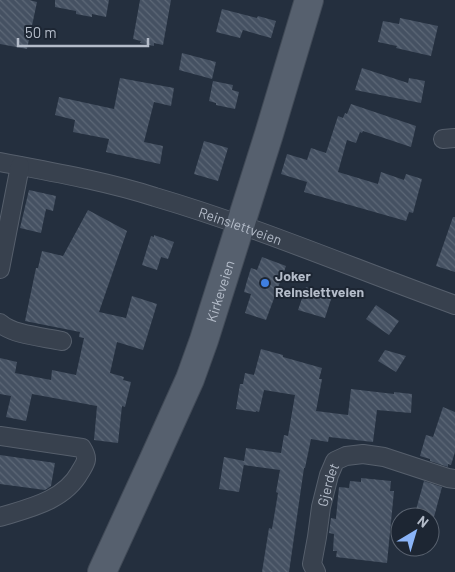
<svg xmlns="http://www.w3.org/2000/svg" width="455" height="572" font-family="Barlow,sans-serif">
<style>
.building{fill:url(#building-back-hatch)}
.lines{fill:none;stroke-linecap:round;stroke-linejoin:round}
.minor-casing{stroke:#565f6c;stroke-width:20}
.primary-casing{stroke:#414a57;stroke-width:30}
.minor{stroke:#38414e;stroke-width:18}
.primary{stroke:#56606e;stroke-width:28}
.shop-dot{fill:#3f7fe0;stroke:#1d2633;stroke-width:2}
.labels{text-anchor:middle;dominant-baseline:central;stroke-width:4;stroke-linejoin:round;paint-order:stroke}
.street-label{font-size:14px;fill:#b4bcc9;stroke:#1d2633}
.poi-label{font-size:14px;font-weight:bold;fill:#b4bcc9;stroke:#1d2633;text-anchor:start}
</style>
<defs>
<pattern id="building-back-hatch" width="6" height="6" patternUnits="userSpaceOnUse" patternTransform="scale(1.25)"><rect width="6" height="6" fill="#455162"/><path d="M-1 5l2 2M0 0l6 6M5-1l2 2" fill="none" stroke="#5d6877"/></pattern>
</defs>
<rect width="100%" height="100%" fill="#242f3e"/>
<g class="building">
<path d="M0,0H29L37,2L27,49L0,44Z"/>
<path d="M55,0H109L106,17L92,14V17L76,14V11L55,7Z"/>
<path d="M140,0H171L163,45L154,43V46L140,43L141,41L133,39Z"/>
<path d="M222,9L257,18L258,16L276,21L271,38L243,30L240,38L216,32Z"/>
<path d="M400,18L438,26L431,56L396,48L397,46L378,42L383,21L399,24Z"/>
<path d="M182,53L216,62L212,79L179,70Z"/>
<path d="M362,68L408,83L409,78L425,81L421,103L355,90Z"/>
<path d="M120,78L174,88L171,106L154,102L144,142L163,146L160,164L106,152L109,139L73,132L75,120L55,115L59,97L114,109Z"/>
<path d="M213,81L233,85L232,90L239,92L235,109L216,105V103L209,101Z"/>
<path d="M351,104L416,126L411,147L363,131L362,133L360,132L356,143L347,140L338,172L378,184L381,172L404,180L406,174L422,179L413,213L409,212L406,221L304,192L307,182L281,174L287,154L307,160L311,148L326,153L338,116L343,118L345,113L347,114Z"/>
<path d="M204,141L228,148L218,181L194,174Z"/>
<path d="M29,190L56,196L53,211L46,209L41,233L20,228Z"/>
<path d="M88,210L127,231L99,312L126,318L132,296L157,304L143,350L117,342L110,373L124,377L123,380L131,382L125,407L122,406L118,443L94,440L97,406L32,394L26,421L6,417L11,396L0,394V358L17,362L15,373L51,380L52,370L76,375L84,338L79,337L80,332L25,321L36,268H38L42,251L63,256Z"/>
<path d="M453,217H455V272L436,266Z"/>
<path d="M154,235L174,242L168,259L161,257L157,270L142,265L151,236L154,237Z"/>
<path d="M262,257L286,266L266,320L245,313L251,294L244,292L247,281L251,268L257,270Z"/>
<path d="M306,287L332,296L325,318L298,310Z"/>
<path d="M376,305L399,321L389,335L366,319Z"/>
<path d="M261,349L283,355V357L322,368L319,379H322L316,411L348,415L351,389L394,394V392L412,394L411,413L377,410L373,442L329,437L328,442L311,439L305,468H304L289,572H262L269,528L272,529L278,493L276,492L280,470L244,465V464L239,492L219,489L224,457L244,461L246,448L281,453L284,435L288,436L295,395L264,390L259,412L256,411V412L236,409L240,384H243L245,373L254,375Z"/>
<path d="M385,350L406,356L396,372L378,361Z"/>
<path d="M443,407L455,412V452L451,465L448,464V467L430,461V459L420,456L426,435L433,437Z"/>
<path d="M0,455L55,463L51,486L45,490L0,484Z"/>
<path d="M361,478L391,481L390,491H394L387,563L336,557L337,551H333L334,534L329,533L331,518L336,519V518L339,487L349,488L350,481L361,482Z"/>
<path d="M424,481L442,487L434,517H414Z"/>
</g>
<g class="lines">
<g class="minor-casing">
<g id="minor">
<path d="M443,139L455,138"/>
<path id="s1" d="M0,162C52,172 105,181 155,197C257,227 355,269 455,305"/>
<path d="M0,269L20,166"/>
<path d="M0,323C13,335 44,337 62,341"/>
<path d="M0,436L82,448C89,459 86,462 80,472C64,501 29,508 0,517"/>
<path id="s2" d="M316,572L312,564L317,537L321,507L329,475L335,461L346,456L363,454L384,457L448,478L455,479"/>
</g>
</g>
<g class="primary-casing">
<g id="primary">
<path id="s3" d="M102,572L153,461L190,379L204,340L269,134L309,0"/>
</g>
</g>
<use href="#minor" class="minor"/>
<use href="#primary" class="primary"/>
</g>
<circle class="shop-dot" cx="265" cy="283" r="5"/>
<g class="labels">
<g class="street-label">
<text stroke="none"><textPath href="#s1" startOffset="249">Reinslettveien</textPath></text>
<text stroke="none"><textPath href="#s3" startOffset="305">Kirkeveien</textPath></text>
<text stroke="none"><textPath href="#s2" startOffset="90">Gjerdet</textPath></text>
</g>
<g class="poi-label">
<text x="275" y="275">Joker<tspan x="275" dy="16">Reinslettveien</tspan></text>
</g>
</g>
<g transform="translate(415 532) rotate(38)"><circle r="24" fill="#1d2633" stroke="#59626f"/>
<path d="M0-4L9 19L0 12L-9 19Z" fill="#8ab4f8"/>
<text y="-8" font-size="14" font-weight="bold" text-anchor="middle" fill="#b4bcc9">N</text>
</g>
<path d="M18 38v8h130v-8" fill="none" stroke="#b4bcc9" stroke-width="2.5"/>
<text x="25" y="38" font-size="15" fill="#b4bcc9" stroke="#1d2633" stroke-width="4" paint-order="stroke">50 m</text>
</svg>
